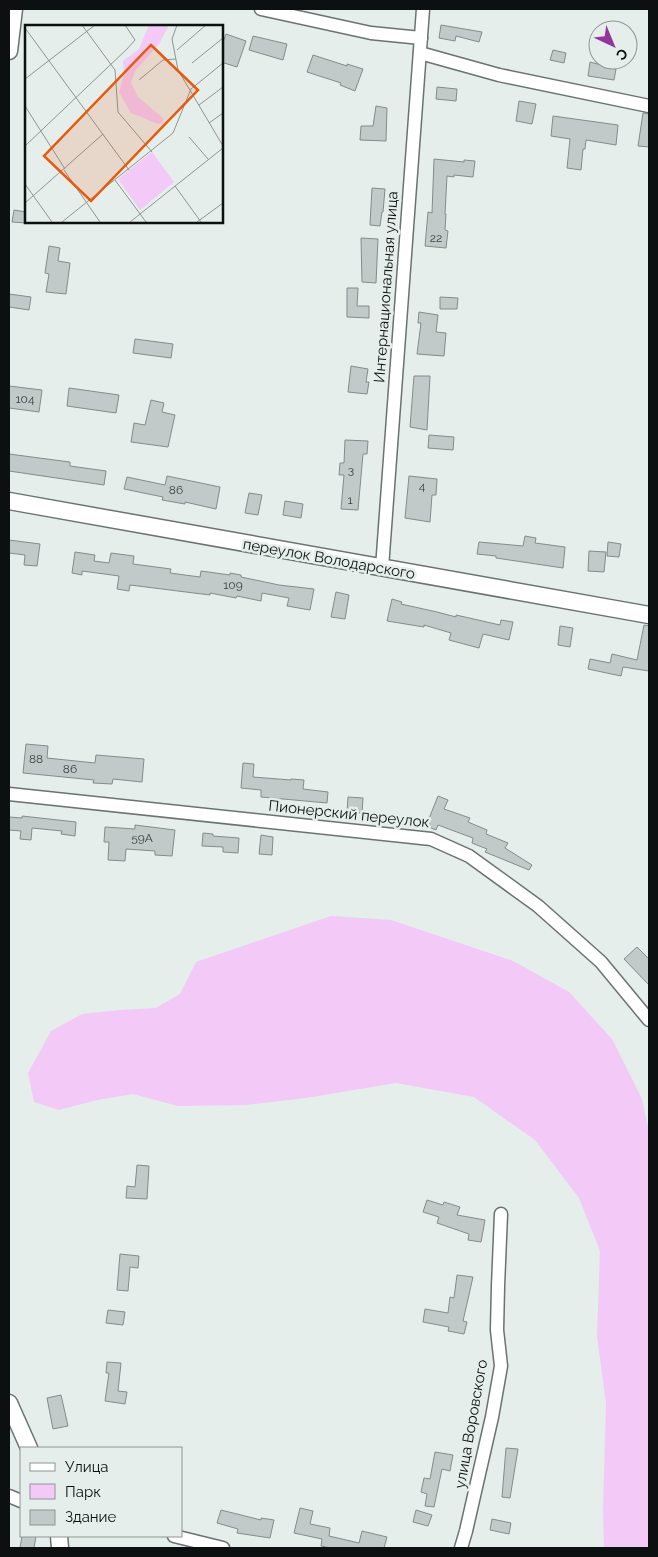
<svg xmlns="http://www.w3.org/2000/svg" width="658" height="1557" font-family="Raleway,sans-serif">
<style>
.green{fill:#f2c9f7}
.building{fill:#c1cac8;stroke:#848c8a}
.lines{fill:none;stroke-linecap:round;stroke-linejoin:round}
.minor-casing{stroke:#6b7271;stroke-width:15}
.tertiary-casing{stroke:#6b7271;stroke-width:19}
.minor{stroke:#fff;stroke-width:12}
.tertiary{stroke:#fff;stroke-width:16}
.labels{text-anchor:middle;dominant-baseline:central;stroke-width:5;stroke-linejoin:round;paint-order:stroke}
.number-label{font-size:12px;fill:#3a3e3e}
.street-label{font-size:15px;fill:#0d1010;stroke:#e5eeeb}
.inset-road{fill:none;stroke:#8f9593;stroke-width:1}
.view{fill:#e8590c;fill-opacity:0.15;stroke:#e8590c;stroke-width:2.5}
.inset-edge{fill:none;stroke:#0d1010;stroke-width:2.5}
</style>
<rect width="100%" height="100%" fill="#e5eeeb"/>
<path class="green" d="M331,916L391,920L513,961L569,992L612,1039L642,1099L649,1132V1548H604L603,1510L606,1404L597,1336L600,1251L579,1198L535,1140L474,1097L396,1083L306,1098L245,1105L178,1106L133,1094L97,1100L59,1110L34,1102L28,1073L51,1031L82,1014L120,1010L156,1008L180,994L196,962Z"/>
<g class="building">
<path d="M441,25L482,32L479,42L456,36L455,41L439,38Z"/>
<path d="M226,34L246,41L237,67L221,62V48Z"/>
<path d="M253,36L287,44L283,60L249,50Z"/>
<path d="M553,50L566,53L564,63L550,60Z"/>
<path d="M313,55L347,66V64L363,69L355,91L340,85L341,83L307,72Z"/>
<path d="M590,62L616,69L614,80L588,76Z"/>
<path d="M437,87L457,89L456,101L436,99Z"/>
<path d="M519,101L536,104L532,124L516,121Z"/>
<path d="M376,106L387,108L386,141L360,140L361,126H373Z"/>
<path d="M643,113L649,114V147L638,146Z"/>
<path d="M553,116L618,125L616,145L586,140L585,149H583L581,170L567,168L570,139L551,136Z"/>
<path d="M434,159L464,162V160L475,161L473,177L454,175V177L447,176L445,214H446L445,230L448,231L446,248L425,246L428,212L432,213Z"/>
<path d="M372,188L385,189L383,212H382L380,226L370,225Z"/>
<path d="M14,210L26,212V223L12,222Z"/>
<path d="M361,238L378,239L376,283L362,282Z"/>
<path d="M49,246L60,248L58,261L70,263L66,294L46,292L49,274L45,273Z"/>
<path d="M347,288H358L357,306H369V318L347,317Z"/>
<path d="M9,294L31,297L29,310L9,307Z"/>
<path d="M440,297L458,298L457,309H440Z"/>
<path d="M419,312L438,315L436,332L446,333L444,356L417,354L421,323H418Z"/>
<path d="M135,339L173,344L171,358L133,353Z"/>
<path d="M351,366L368,369L366,382H369L367,394L348,392Z"/>
<path d="M414,376H430L427,430L410,427Z"/>
<path d="M9,386L42,390L39,412L9,408Z"/>
<path d="M69,388L119,395L116,413L67,406Z"/>
<path d="M151,400L164,403L162,412L175,415L168,447L131,442L134,423L145,425Z"/>
<path d="M429,435L454,437L453,450L428,448Z"/>
<path d="M345,440L368,441L367,454H363L358,510L341,509L344,475H339L340,463H344Z"/>
<path d="M9,454L70,462V466L106,471L104,485L9,471Z"/>
<path d="M167,476L220,487L216,509L185,502V504L162,500L163,497L124,489L127,477L165,485Z"/>
<path d="M409,476L437,479L436,495H432L430,522L405,518Z"/>
<path d="M249,493L262,495L258,515L245,513Z"/>
<path d="M285,501L303,504L301,518L283,515Z"/>
<path d="M525,536L536,538L535,543L565,547L563,568L496,558V556L477,554L479,542L523,546Z"/>
<path d="M9,540L40,544L37,566L24,565L25,555L9,553Z"/>
<path d="M608,542L621,544L619,557L607,556Z"/>
<path d="M589,551L606,552L604,572L588,571Z"/>
<path d="M75,552L95,555L94,561L109,563L111,553L134,556L133,564L171,569L170,573L200,577L201,571L230,575V573L241,575V577L279,585L314,589L310,610L287,606L289,598L262,593L261,601L237,596L236,598L210,593V595L130,585L129,591L117,589L119,576L82,571V575L72,573Z"/>
<path d="M336,592L349,595L345,619L331,617Z"/>
<path d="M392,599L402,602L401,604L437,612L456,617V615L500,625L501,620L513,622L509,640L483,634L479,648L449,640L451,633L424,625V627L387,621Z"/>
<path d="M644,625L649,626V671L623,667L621,676L588,669L590,659L610,663L612,654L637,660Z"/>
<path d="M560,626L573,628L570,647L558,645Z"/>
<path d="M26,744L48,746L47,758L95,763L96,755L144,759L142,782L113,779L112,784L93,783L94,780L23,773Z"/>
<path d="M243,763L254,764L253,777L291,780V779L304,780L303,789L328,792L327,803L261,797V790L241,788Z"/>
<path d="M438,796L448,800L444,809L470,818L468,822L487,830L486,834L508,843L505,848L532,865L529,870L485,852L487,849L472,843L473,838L438,825L436,830L426,826Z"/>
<path d="M348,797L363,798L362,813L347,812Z"/>
<path d="M22,816L76,822L75,836L61,834L62,831L32,828L31,840L20,839L21,831L9,830V817L22,818Z"/>
<path d="M135,825L175,830L172,856L155,855V851L126,849L125,861L108,860L109,842H104L105,827L135,829Z"/>
<path d="M203,833L213,834V836L239,838L238,853L223,852V847L202,846Z"/>
<path d="M261,835L273,837L272,855L259,854Z"/>
<path d="M637,947L649,959V985L624,959Z"/>
<path d="M137,1165L149,1166L147,1199L126,1198L127,1186L135,1187Z"/>
<path d="M427,1200L443,1205L444,1202L460,1207L457,1215L485,1220L481,1242L468,1240L469,1234L437,1223L439,1217L423,1212Z"/>
<path d="M120,1254L139,1256L138,1268L130,1267L128,1291L117,1290Z"/>
<path d="M457,1275L473,1277L463,1321L467,1322L464,1334L448,1331L449,1327L423,1322L425,1309L448,1313L450,1297L454,1298Z"/>
<path d="M108,1310L125,1312L123,1325L106,1323Z"/>
<path d="M107,1362L121,1363L118,1391L127,1392L125,1404L105,1401L109,1373H106Z"/>
<path d="M61,1395L68,1426L53,1429L47,1398Z"/>
<path d="M506,1448L518,1449L510,1498L502,1497Z"/>
<path d="M435,1452L453,1455L450,1471L442,1469L434,1507L425,1506L427,1494L421,1492L424,1478L430,1479Z"/>
<path d="M300,1508L313,1511L310,1524L330,1528L329,1536L359,1543L362,1531L387,1537L384,1548H331L321,1546L322,1539L294,1533Z"/>
<path d="M221,1510L261,1520V1518L274,1520L270,1538L237,1533L238,1529L217,1523Z"/>
<path d="M416,1510L432,1515L428,1526L413,1522Z"/>
<path d="M492,1519L511,1523L509,1534L490,1530Z"/>
<path d="M22,1536H36L34,1548H20Z"/>
</g>
<g class="lines">
<g class="minor-casing">
<g id="minor">
<path d="M261,9L371,33L421,38"/>
<path d="M420,53L499,75L649,106"/>
<path d="M382,568L423,9"/>
<path d="M9,794L431,839L469,856L538,906L601,962L649,1020"/>
<path d="M9,1496L21,1501"/>
<path d="M174,1536L223,1548"/>
<path d="M461,1548L466,1531L492,1417L501,1366L497,1330L498,1286L501,1214"/>
</g>
</g>
<g class="tertiary-casing">
<g id="tertiary">
<path d="M9,51L14,9"/>
<path d="M9,501L649,615"/>
<path d="M9,1403L29,1448"/>
<path d="M59,1536L60,1548"/>
</g>
</g>
<use href="#minor" class="minor"/>
<use href="#tertiary" class="tertiary"/>
</g>
<g class="labels">
<g class="number-label">
<text x="436" y="238">22</text>
<text x="25" y="399">104</text>
<text x="351" y="470">3</text>
<text x="422" y="486">4</text>
<text x="176" y="490">86</text>
<text x="350" y="500">1</text>
<text x="233" y="585">109</text>
<text x="36" y="759">88</text>
<text x="70" y="769">86</text>
<text x="142" y="838">59А</text>
</g>
<g class="street-label">
<text transform="translate(386 287) rotate(-86)">Интернациональная улица</text>
<text transform="translate(329 559) rotate(10)">переулок Володарского</text>
<text transform="translate(349 814) rotate(6)">Пионерский переулок</text>
<text transform="translate(471 1424) rotate(-80)">улица Воровского</text>
</g>
</g>
<g transform="translate(25 25)">
<rect width="198" height="198" fill="#e5eeeb"/>
<path d="M124,0H144L134,19L110,46L106,58L113,72L138,93V98L133,99L106,88L94,67L99,49L98,36L114,24ZM127,127L149,157L115,185L93,154Z" fill="#f2c9f7"/>
<path class="inset-road" d="M57,0L90,45L93,87L127,127M152,0L147,14L153,45L198,121M0,3L104,145M152,25L181,0M167,38L198,13M0,54L70,0M114,55L138,35L151,34M174,80L198,62M0,81L40,144M184,98L198,88M164,112L183,134M0,121L102,24L110,15L100,0M39,145L75,197M90,155L121,197M0,159L27,197M150,161L176,197M0,178L78,109M37,197L148,108L166,64L198,38M105,197L198,123M172,197L198,178"/>
<path class="view" d="M126,20L173,65L66,176L19,131Z"/>
<rect width="198" height="198" class="inset-edge"/>
</g>
<rect width="658" height="1557" fill="none" stroke="#0d1010" stroke-width="20"/>
<rect x="20" y="1447" width="162" height="90" fill="#e5eeeb" stroke="#8f9593"/>
<rect x="30" y="1463" width="25" height="8" fill="#ffffff" stroke="#8f9593"/>
<text x="65" y="1472" font-size="15" fill="#0d1010">Улица</text>
<rect x="30" y="1484" width="25" height="15" fill="#f2c9f7" stroke="#8f9593"/>
<text x="65" y="1497" font-size="15" fill="#0d1010">Парк</text>
<rect x="30" y="1510" width="25" height="15" fill="#c1cac8" stroke="#8f9593"/>
<text x="65" y="1522" font-size="15" fill="#0d1010">Здание</text>
<g transform="translate(613 45) rotate(136)"><circle r="24" fill="#e5eeeb" stroke="#8f9593"/>
<path d="M0-4L9 19L0 12L-9 19Z" fill="#92359f"/>
<text y="-8" font-size="14" font-weight="bold" text-anchor="middle" fill="#0d1010">С</text>
</g>
</svg>
